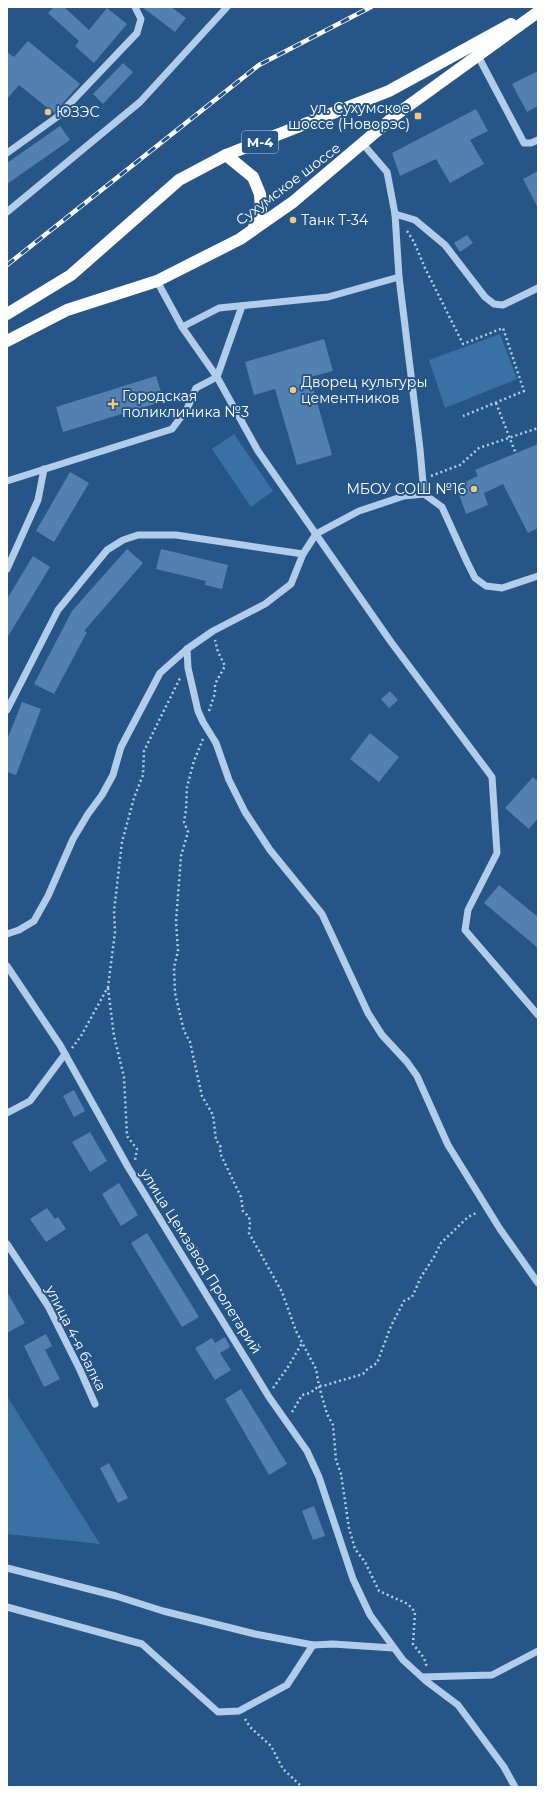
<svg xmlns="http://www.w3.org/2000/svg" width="545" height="1794" font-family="Montserrat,sans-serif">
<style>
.green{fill:#3a70a4}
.building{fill:#5281b1}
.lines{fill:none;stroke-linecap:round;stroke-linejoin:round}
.path{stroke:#b2cde9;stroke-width:2.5;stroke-dasharray:2 3;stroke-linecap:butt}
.minor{stroke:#b2cde9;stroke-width:7}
.highway{stroke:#fff;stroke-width:12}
.rail-casing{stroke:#fff;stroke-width:4.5}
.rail{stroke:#265687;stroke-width:3;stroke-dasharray:9;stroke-linecap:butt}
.poi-dot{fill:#f2c877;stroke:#265687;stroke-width:1.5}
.labels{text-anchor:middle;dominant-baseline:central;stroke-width:4;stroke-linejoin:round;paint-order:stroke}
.shield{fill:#265687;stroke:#beccdb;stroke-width:1}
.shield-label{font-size:13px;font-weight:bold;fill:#fff}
.poi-label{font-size:14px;fill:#fff;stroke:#265687;text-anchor:start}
.street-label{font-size:14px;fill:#fff;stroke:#265687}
</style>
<rect width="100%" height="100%" fill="#265687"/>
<g class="green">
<path d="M500,334L517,379L445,408L429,360Z"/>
<path d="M234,434L273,491L251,507L212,449Z"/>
<path d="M7,1396L100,1544L7,1534Z"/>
</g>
<g class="building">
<path d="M54,7H64L89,30L107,8L127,24L94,63L75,46L79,41L48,13Z"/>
<path d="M142,7H171L186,18L175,32Z"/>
<path d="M28,41L80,84L54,113L19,85L7,99V52L14,57Z"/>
<path d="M123,63L133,72L103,104L93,94Z"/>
<path d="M538,71V106L527,112L512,84Z"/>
<path d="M476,109L488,131L470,140L484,164L450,183L436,159L400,176L392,153Z"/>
<path d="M60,126L70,140L7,184V163Z"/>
<path d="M538,171V208L523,179Z"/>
<path d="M467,235L473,243L460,252L454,243Z"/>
<path d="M324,339L333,371L310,377L332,455L297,465L275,389L254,395L245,362Z"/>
<path d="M156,376L164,401L63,432L56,407Z"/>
<path d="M538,444V528L528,533L503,484L484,493L488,505L466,514L456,486L478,476L475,470Z"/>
<path d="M70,472L89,483L54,542L36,531Z"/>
<path d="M127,549L143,563L84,631L87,632L54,694L34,684L72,611Z"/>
<path d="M161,549L228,565L222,589L205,585L206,581L156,569Z"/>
<path d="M33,556L50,567L7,638V599Z"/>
<path d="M390,691L398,700L389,708L381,699Z"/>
<path d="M22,702L41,709L16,775L7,772V740Z"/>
<path d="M370,733L399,757L379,782L350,759Z"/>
<path d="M533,777L538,782V818L529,829L505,808Z"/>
<path d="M499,885L538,917V948L484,903Z"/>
<path d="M74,1090L85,1111L74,1117L63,1096Z"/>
<path d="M90,1132L107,1161L90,1172L72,1142Z"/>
<path d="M119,1183L138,1215L121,1226L102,1194Z"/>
<path d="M47,1208L55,1219L58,1217L66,1229L46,1242L30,1219Z"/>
<path d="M147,1233L199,1317L182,1327L131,1243Z"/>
<path d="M192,1241L201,1251L192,1258L184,1248Z"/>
<path d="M7,1292L25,1323L7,1333Z"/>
<path d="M46,1334L52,1346L45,1350L60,1379L44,1387L24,1346Z"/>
<path d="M225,1337L230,1347L220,1353L231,1370L215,1380L195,1348L212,1338L215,1343Z"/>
<path d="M241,1389L287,1464L269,1475L225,1399Z"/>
<path d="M109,1463L128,1498L118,1503L100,1468Z"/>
<path d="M314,1506L325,1536L313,1540L302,1511Z"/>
</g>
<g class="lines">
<g class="path">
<path d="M407,231L414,242L425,268L463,344L503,328L524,391L463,416"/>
<path d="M496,403L516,454"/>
<path d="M431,476L460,465L479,448L538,428"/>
<path d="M209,711L215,693V684L225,666L218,652L215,640"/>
<path d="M203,739L194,761L187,787L186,810L184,822L188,832L181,856L176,922L178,951L174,967L175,993L184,1031L190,1042L202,1096L213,1115L216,1140L221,1147L220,1153L241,1197L243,1211L249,1217L250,1224L249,1233L282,1292L296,1331L316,1369L319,1386L327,1414L333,1425L336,1460L341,1474L349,1528L355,1549L365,1562L379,1591L408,1604L415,1612L413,1644L424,1658L427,1667"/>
<path d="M108,988L114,1036L124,1077L127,1136L137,1149L135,1160"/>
<path d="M72,1048L81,1036L108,987L115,932L114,911L122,842L134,798L143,775L144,751L180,678"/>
<path d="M273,1388L288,1367L302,1343"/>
<path d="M292,1412L302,1395L310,1393L319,1386L326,1385L363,1374L365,1371L377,1363L391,1326L404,1301L412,1297L421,1277L434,1257L441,1243L468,1217L478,1212"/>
<path d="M245,1719L250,1727L271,1746L283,1769L302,1787"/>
</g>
<g class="minor">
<path d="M478,56L524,143H531L538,140"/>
<path d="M363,144L387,172L395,214L399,277L420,449L424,494"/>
<path d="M7,153L57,117L137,33L141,19L135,7"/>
<path d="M7,212L140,102L227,7"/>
<path d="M395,214L415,220L445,245L485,297L494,304L503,305L538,288"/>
<path d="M157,281L182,327L217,377L258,451L391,642L492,777L497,853L468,910L465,930L538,1015"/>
<path d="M182,327L219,308L328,297L399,277"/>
<path d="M7,481L172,429L187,409L196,388L217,377L242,306"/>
<path d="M424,494L442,507L467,562L475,578L486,586L502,588L538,576"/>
<path d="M7,569L38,500L44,469"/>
<path d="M187,649L188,668L198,711L203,722L216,743L229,780L245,812L270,850L322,914L368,1013L382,1035L407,1062L417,1076L448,1145L500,1229L538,1283"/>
<path d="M7,710L58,610L107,550L123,540L138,535H176L303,554L316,534L359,511L404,496L424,494"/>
<path d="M7,934L19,930L34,921L48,896L73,839L88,814L102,795L113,775L121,747L160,673L187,649L213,631L265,604L291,584L303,554"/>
<path d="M7,966L60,1045L128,1167L269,1397L307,1451L319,1477L353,1579L370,1615L403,1660L426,1681L458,1705L504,1767L515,1787"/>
<path d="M7,1113L30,1101L65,1054"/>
<path d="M7,1244L48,1306L80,1370L95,1404"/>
<path d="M7,1568L116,1596L163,1611L255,1634L313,1645L333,1644L393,1648"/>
<path d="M7,1607L142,1644L218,1712L239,1711L287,1685L313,1645"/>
<path d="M422,1677L492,1675L538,1651"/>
</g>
<g class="highway">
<path d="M226,155L253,177L260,194L261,209L253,230"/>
<path d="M7,314L71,275L179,180L226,155L389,91L511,24"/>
<path d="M7,341L67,310L157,281L240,239L293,202L397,114L538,12"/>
</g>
<g class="rail-casing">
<path id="rail" d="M7,265L259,65L371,7"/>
</g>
<use href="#rail" class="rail"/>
</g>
<g class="poi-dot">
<circle cx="48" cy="112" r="4"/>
<rect x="414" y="112" width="8" height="8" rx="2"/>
<circle cx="293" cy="220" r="4"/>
<circle cx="293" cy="390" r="4"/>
<path d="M111 398h4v4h4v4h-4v4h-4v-4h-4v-4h4z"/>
<circle cx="474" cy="489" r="4"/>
</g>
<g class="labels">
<rect class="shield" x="242" y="131" width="36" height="22" rx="3"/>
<g class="shield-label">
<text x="260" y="142">М-4</text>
</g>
<g class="poi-label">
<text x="410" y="108" text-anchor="end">ул. Сухумское<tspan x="410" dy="16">шоссе (Новорэс)</tspan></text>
<text x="56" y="112">ЮЗЭС</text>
<text x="301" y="220">Танк Т-34</text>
<text x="301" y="382">Дворец культуры<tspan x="301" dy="16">цементников</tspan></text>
<text x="122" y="396">Городская<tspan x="122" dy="16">поликлиника №3</tspan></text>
<text x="466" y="489" text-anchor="end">МБОУ СОШ №16</text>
</g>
<g class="street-label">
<text transform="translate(288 184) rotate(-37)">Сухумское шоссе</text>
<text transform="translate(201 1261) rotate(58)">улица Цемзавод Пролетарий</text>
<text transform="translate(76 1338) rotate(63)">улица 4-я балка</text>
</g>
</g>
<rect width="545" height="1794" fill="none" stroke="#ffffff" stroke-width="16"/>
</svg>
